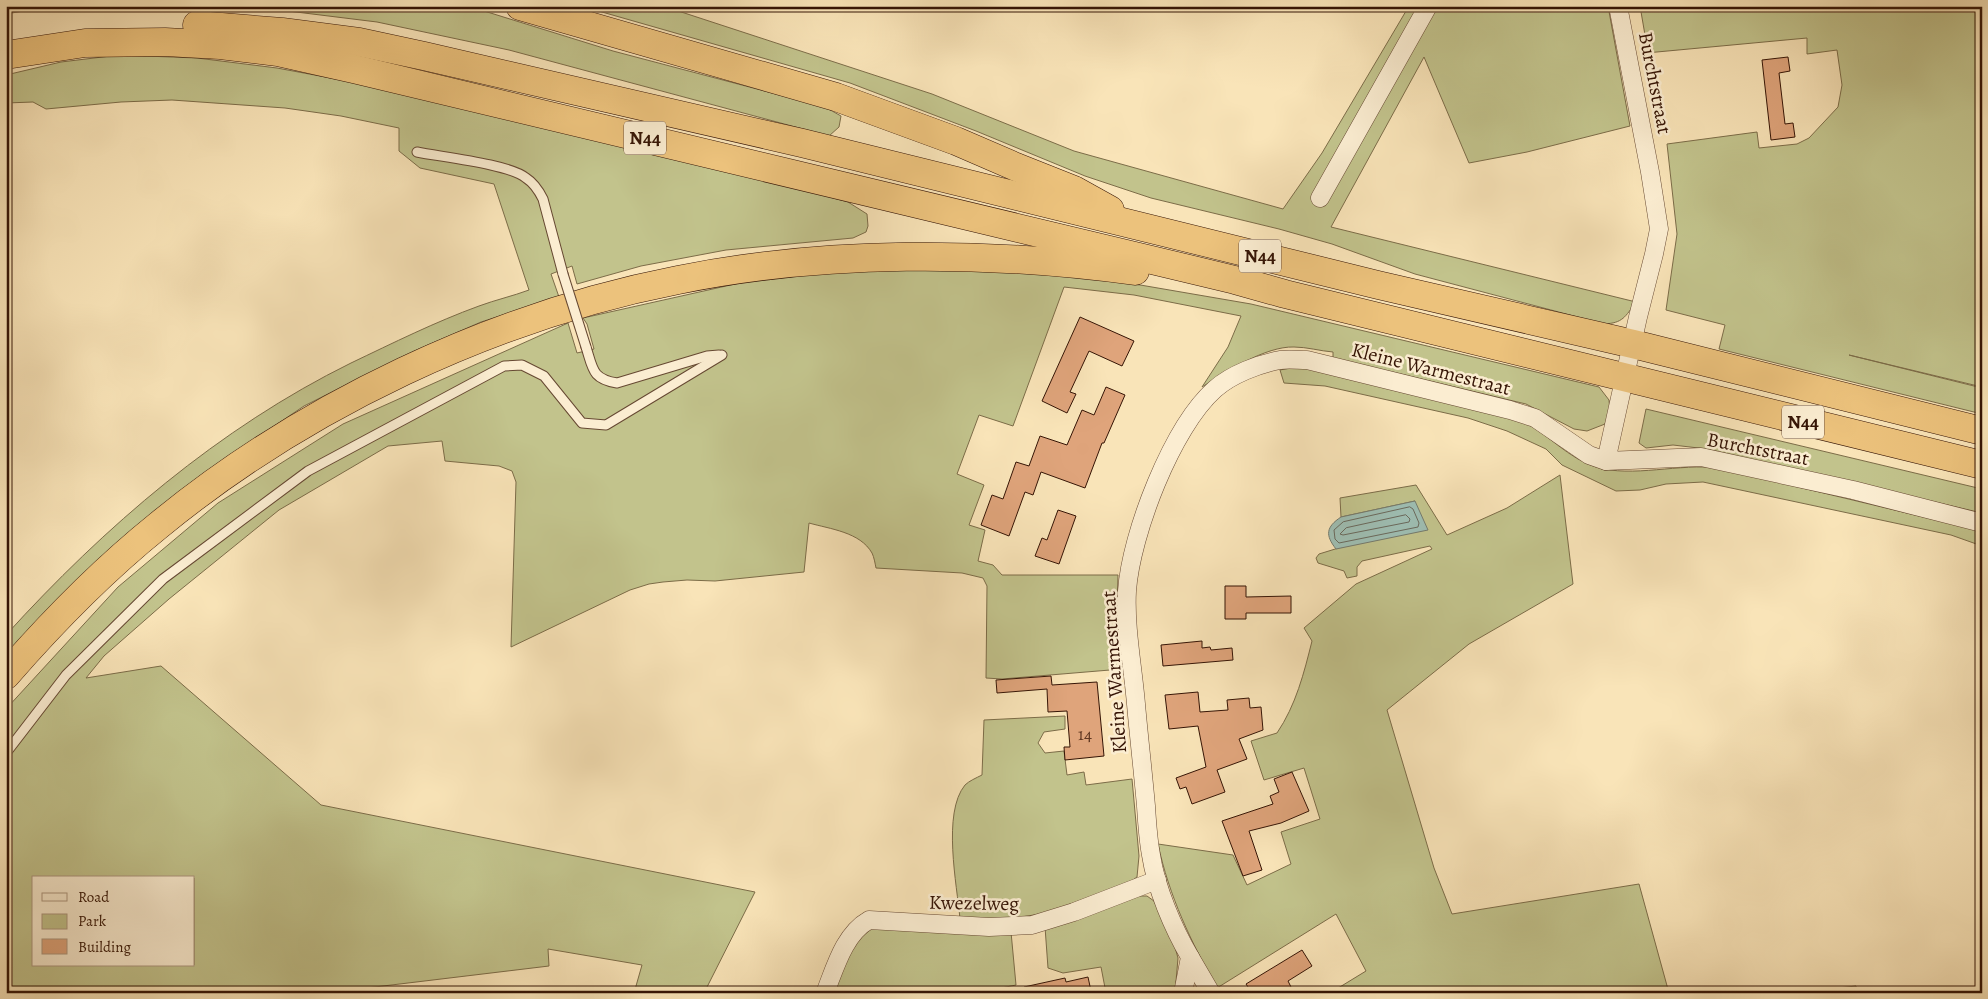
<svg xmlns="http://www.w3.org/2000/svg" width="1988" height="999" font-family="Alegreya,serif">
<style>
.green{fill:#c2c38c;stroke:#7c6c48;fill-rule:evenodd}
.water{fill:#9ebeb3;stroke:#747a6d}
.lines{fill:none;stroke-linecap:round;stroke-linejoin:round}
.shore{stroke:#6a695c;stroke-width:1}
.building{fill:#dfa47b;stroke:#351405}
.service-casing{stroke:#664832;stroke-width:11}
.minor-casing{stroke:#664832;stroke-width:19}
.trunk-casing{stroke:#351405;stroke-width:29}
.service{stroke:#fbedd1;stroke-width:9}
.minor{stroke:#fbedd1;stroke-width:18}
.trunk{stroke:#ecc27c;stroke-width:28}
.service-bridge-casing{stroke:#664832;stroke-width:11;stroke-linecap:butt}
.service-bridge{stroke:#fbedd1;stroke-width:9}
.labels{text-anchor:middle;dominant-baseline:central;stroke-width:5;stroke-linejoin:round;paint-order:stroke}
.number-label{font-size:18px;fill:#603822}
.shield{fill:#fbedd1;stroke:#705542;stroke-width:1}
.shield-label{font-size:19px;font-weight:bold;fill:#351405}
.street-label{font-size:20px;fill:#351405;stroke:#fbedd1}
</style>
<rect width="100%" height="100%" fill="#f9e4b8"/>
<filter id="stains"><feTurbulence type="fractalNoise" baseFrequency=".004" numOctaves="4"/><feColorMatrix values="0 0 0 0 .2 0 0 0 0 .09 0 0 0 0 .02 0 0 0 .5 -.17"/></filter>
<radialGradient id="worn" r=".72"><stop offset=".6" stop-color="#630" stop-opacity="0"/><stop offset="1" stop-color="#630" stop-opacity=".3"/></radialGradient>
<g class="green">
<path d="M6,6H52L6,14Z"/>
<path d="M226,6H468L613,51L825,107L841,116L839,127L829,136L509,50L377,22L288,11Z"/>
<path d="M581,6H663L932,94L1074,151L1283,209L1322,153L1409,6H1608L1630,126L1527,152L1469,163L1424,57L1331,227L1636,302C1625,317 1623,323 1604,324L1415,274L1332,244L1279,229L1151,198L1085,176L976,131L850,83Z"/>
<path d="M1640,6H1982V387L1849,355L1982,388V414L1719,349L1725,325L1666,310L1677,234L1667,144L1757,132L1759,148L1797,144L1809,138L1838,107L1842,85L1837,50L1807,54V38L1646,53L1645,35Z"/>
<path d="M119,55L197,58L277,68L368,85L780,183L848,202L867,214L868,226L866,232L853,238L726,250L641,266L577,284L572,266L551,274L559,297L481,322L414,351L304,406L218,464L6,659V635C104,527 219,428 351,363C393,343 435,322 479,306C495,300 513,296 529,290L494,184L420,168L399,151V128L341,116L285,108L172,100L121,102L46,109L33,102L6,103V75L61,62Z"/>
<path d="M983,269L1117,281L1251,304L1599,387L1609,400L1610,412L1605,424L1587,431L1574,429L1526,404L1333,358V352C1320,351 1307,347 1294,347C1266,346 1225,372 1202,387L1228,347L1241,316L1134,295L1064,287L1013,426L979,415L957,474L984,485L969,525L985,530L978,561L993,565L1002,575H1118L1117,607L1122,669L1002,679L986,678L987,586L983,578L962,573L876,568C875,563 874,557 872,553C860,532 830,529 809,523L804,572L715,581L687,580L663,582L649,584L630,590L511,647L516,482L512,471L499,466L445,461L442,441L388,446L279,510L169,599L104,656L86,678L161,666L321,805L755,892L704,993H634L642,965L548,949L549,966L325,993H6V709L118,587L218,503L343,424L568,323L577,353L594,349L587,324L583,318L744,282L844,271ZM34,878H194V965H34Z"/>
<path d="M1301,366L1524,422C1548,434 1569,459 1596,467C1632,478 1680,463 1719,468L1982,531V546L1951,535L1703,482L1666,484L1640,490L1616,491L1562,465L1546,449L1507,431L1468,418L1325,386L1284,383L1280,370Z"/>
<path d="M1646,409L1982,489V513L1707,449L1673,445L1646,448L1639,443Z"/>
<path d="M1560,475L1573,584L1469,644L1387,710L1434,868L1452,914L1639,884L1669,993H1330L1366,971L1336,914L1217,988C1191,942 1169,896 1158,844L1233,855L1247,885L1291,864L1281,832L1320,819L1304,768L1264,780L1251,741L1277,733C1296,705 1304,673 1312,641L1304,628L1356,584L1432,549L1430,546L1362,561L1357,567V576L1347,578L1344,571L1318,563L1316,558L1319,554L1345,546L1415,501L1341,517L1340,498L1416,485L1447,535L1507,508Z"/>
<path d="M1065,716V729L1044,732L1038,743L1045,753L1064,751L1067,775L1084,772L1086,785L1132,779L1139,856L1137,877L1130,882L1046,913L1015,918L960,919C957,885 942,813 965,785C969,781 976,778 982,775L984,720Z"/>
<path d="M1137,896H1147L1154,901L1173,940L1178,958L1175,993H1106L1101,967L1063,973L1048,968L1045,927Z"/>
<path d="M876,926L1011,932L1016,985L976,993H834C843,967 851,940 876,926Z"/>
<path d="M1856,986L1857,993H1792Z"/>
</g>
<path class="water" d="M1415,501L1428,530L1336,549C1325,535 1326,527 1341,517Z"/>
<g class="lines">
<g class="shore">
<path d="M1410,507L1413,509L1419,523L1418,527L1339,543L1335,539L1334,530L1343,522Z"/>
<path d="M1406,515L1410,519L1409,522L1343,535L1340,534L1346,528Z"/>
</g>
</g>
<g class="building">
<path d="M1788,57L1790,71L1779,73L1785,124L1793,123L1795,137L1771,140L1762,60Z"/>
<path d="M1080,317L1134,341L1122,366L1089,351L1070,392L1076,394L1067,413L1042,401Z"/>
<path d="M1106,387L1125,395L1104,443H1102L1085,488L1041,472L1033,495L1025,492L1009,536L981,525L992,495L1003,499L1016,462L1029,466L1040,436L1067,445L1082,410L1094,415Z"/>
<path d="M1058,510L1076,516L1059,564L1035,556L1042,538L1047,540Z"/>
<path d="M1225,586H1246V597L1291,596V613H1246V619H1225Z"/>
<path d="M1202,641V648L1210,647L1211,650L1232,648L1233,660L1163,666L1161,645Z"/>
<path d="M1051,676L1052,685L1097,682L1104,756L1065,760L1064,747H1070L1067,711L1048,712L1047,689L997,693L996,680Z"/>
<path d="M1198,692L1200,712L1228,710L1227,700L1249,698L1250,708L1261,707L1263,730L1239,739L1247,759L1217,770L1225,792L1192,804L1186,787L1180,789L1176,778L1206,767L1198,726L1169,729L1165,695Z"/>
<path d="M1292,772L1309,811L1281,823L1249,831L1262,870L1243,876L1222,821L1273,804L1270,796L1279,792L1274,779Z"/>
<path d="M1302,950L1312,966L1288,981L1294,993H1252L1246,984Z"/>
<path d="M1088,977L1091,991L1080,993H1024V987L1065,978L1066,982Z"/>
</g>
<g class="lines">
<g class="service-casing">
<g id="service">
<path d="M417,152C441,157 509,164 526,178C534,183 539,191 543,199L563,274"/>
<path d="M586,347C593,369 592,379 617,383L707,356L719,355"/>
<path d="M6,753L66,675L163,579L308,471L504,366L522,365L544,376L582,423L606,425L722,355"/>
</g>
</g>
<g class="minor-casing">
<g id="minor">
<path d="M1618,6L1650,172L1659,229L1654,254L1638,317L1606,461L1701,457L1853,490L1982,523"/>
<path d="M1320,198L1428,6"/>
<path d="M1190,957L1211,993"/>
<path d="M825,993C835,968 844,934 869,920L989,927L1032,925L1074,912L1157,880"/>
<path d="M1183,993L1190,957C1173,928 1156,888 1151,855C1148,839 1147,822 1146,806C1143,772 1139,738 1136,704C1133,668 1125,627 1127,591C1131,534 1172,427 1215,389C1232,374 1259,364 1280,360C1289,359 1298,360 1307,360L1510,410L1535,418L1589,455L1606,461"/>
</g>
</g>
<g class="trunk-casing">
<g id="trunk">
<path d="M520,6L836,97L956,141L1016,167L1074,190L1110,210"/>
<path d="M197,25L282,32L359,42L424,56L802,143L1378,285L1633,344L1982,431"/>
<path d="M6,55L85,43L165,42L220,45L278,52L354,69L1235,280L1285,294L1982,465"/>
<path d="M6,675C53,621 103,570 159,525C304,406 493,316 678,280C824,250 988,251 1135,271"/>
</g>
</g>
<use href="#service" class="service"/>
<use href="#minor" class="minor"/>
<use href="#trunk" class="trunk"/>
<g class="service-bridge-casing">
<path id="service-bridge" d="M563,274L586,347"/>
</g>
<use href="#service-bridge" class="service-bridge"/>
</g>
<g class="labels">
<g class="number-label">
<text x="1085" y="734">14</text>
</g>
<g class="shield">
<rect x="624" y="121.5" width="42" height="33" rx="4"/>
<rect x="1239" y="239.5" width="42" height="33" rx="4"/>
<rect x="1782" y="405.5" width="42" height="33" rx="4"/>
</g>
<g class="shield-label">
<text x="645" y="138">N44</text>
<text x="1260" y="256">N44</text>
<text x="1803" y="422">N44</text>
</g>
<g class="street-label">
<text transform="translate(1655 83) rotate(79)">Burchtstraat</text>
<text transform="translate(1431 369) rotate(14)">Kleine Warmestraat</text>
<text transform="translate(1758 449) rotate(11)">Burchtstraat</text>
<text transform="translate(1114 672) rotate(-94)">Kleine Warmestraat</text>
<text transform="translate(974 903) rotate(1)">Kwezelweg</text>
</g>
</g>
<rect width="1988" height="999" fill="none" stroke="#f9e4b8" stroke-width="25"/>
<rect x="8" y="8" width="1973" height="984" fill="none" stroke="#351405" stroke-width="2.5"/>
<rect x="12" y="12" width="1963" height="974" fill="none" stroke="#351405"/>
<rect x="32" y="876" width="162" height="90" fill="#fbedd1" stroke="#ac967f"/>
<rect x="42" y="893" width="25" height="8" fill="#fbedd1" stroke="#ac967f"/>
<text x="78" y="902" font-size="15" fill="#351405">Road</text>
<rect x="42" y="914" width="25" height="15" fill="#c2c38c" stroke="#ac967f"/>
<text x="78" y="926" font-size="15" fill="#351405">Park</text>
<rect x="42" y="939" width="25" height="15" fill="#dfa47b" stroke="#ac967f"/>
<text x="78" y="952" font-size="15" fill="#351405">Building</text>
<rect width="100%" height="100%" filter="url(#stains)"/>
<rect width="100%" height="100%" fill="url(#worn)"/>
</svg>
